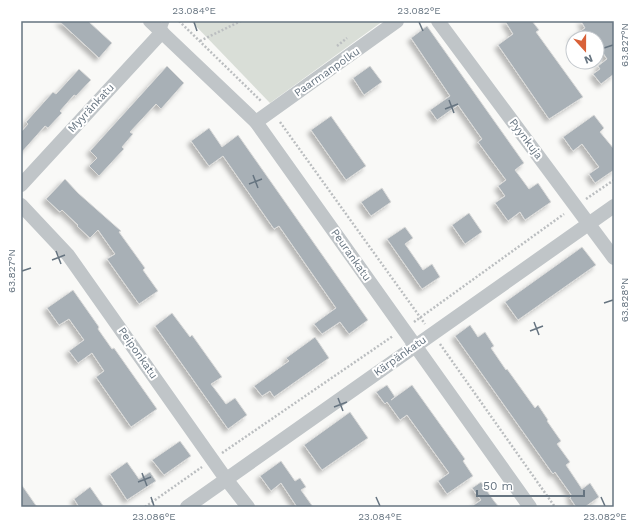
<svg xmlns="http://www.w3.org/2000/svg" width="635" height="528" font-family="'Work Sans',sans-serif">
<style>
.green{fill:#d9ded7}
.building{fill:#a8b0b6;stroke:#dbdbda;filter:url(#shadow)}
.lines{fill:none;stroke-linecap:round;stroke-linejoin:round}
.path{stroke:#bbbec0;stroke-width:2.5;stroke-dasharray:2 2;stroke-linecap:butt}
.service{stroke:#c0c5c8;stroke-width:7}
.minor{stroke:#c0c5c8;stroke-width:14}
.ticks{fill:none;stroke:#667480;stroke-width:1.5}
.labels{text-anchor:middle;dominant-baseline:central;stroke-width:4;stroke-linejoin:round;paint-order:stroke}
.street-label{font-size:11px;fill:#667480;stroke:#fff}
.neatline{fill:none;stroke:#667480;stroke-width:1.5}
.ticks-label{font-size:10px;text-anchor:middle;fill:#667480}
</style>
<defs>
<filter id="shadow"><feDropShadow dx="-3.5" dy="3.5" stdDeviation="2" flood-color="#0004"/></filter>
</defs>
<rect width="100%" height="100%" fill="#f9f9f7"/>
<path class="green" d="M191,21H383L270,103Z"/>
<g class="building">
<path d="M59,21H88L112,43L99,58Z"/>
<path d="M505,21H532L539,30L536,32L583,97L549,119L498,45L513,34Z"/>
<path d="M581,21H614V74L601,84L593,74L600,69L598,66L607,59L597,44V38H571L585,28Z"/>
<path d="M427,26L524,163L515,170L529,189L538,183L551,202L525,220L520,212L508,221L495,203L505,196L498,186L506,180L478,142L482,139L458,105L437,120L430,110L450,96L411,38Z"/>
<path d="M167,66L184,83L161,109L156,104L130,132L133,134L122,147L124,149L99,176L89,166L97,158L90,151Z"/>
<path d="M370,66L382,82L364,95L353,78Z"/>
<path d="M79,69L91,80L76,96L74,95L60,111L62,113L48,128L45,126L21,153V132L28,124L26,122L53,92L56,94Z"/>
<path d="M594,115L604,128L600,132L614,149V170L595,183L589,174L599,167L582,144L573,151L563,137Z"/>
<path d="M331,116L366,166L346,180L311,130Z"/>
<path d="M209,128L222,147L238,135L368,320L349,334L340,322L322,334L314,324L336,308L279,226L274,229L223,156L209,166L191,141Z"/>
<path d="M65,179L78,193L121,231L119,232L145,268L143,270L158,291L139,304L107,259L115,254L98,230L90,238L77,226L78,225L62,210L60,212L46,199Z"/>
<path d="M382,188L391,202L371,216L361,202Z"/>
<path d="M469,213L482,232L465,244L452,225Z"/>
<path d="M405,227L413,238L405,244L423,270L432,264L440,277L422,289L387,239Z"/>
<path d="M582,247L596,265L518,320L505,302Z"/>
<path d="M73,290L99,327L98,329L112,349L114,348L157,409L131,427L96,377L104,371L92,353L78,363L69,351L84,340L69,319L59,325L47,308Z"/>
<path d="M172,313L190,337L192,335L222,377L211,384L226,404L235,398L247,415L228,429L155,326Z"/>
<path d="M470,325L478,337L485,332L494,346L491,348L506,370L507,369L535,408L538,405L548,420L547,421L561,441L557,444L570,462L566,465L582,489L590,483L599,497L585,507H576L570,498L572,496L555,472L553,474L455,336Z"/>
<path d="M315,337L329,358L274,397L270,391L262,396L254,386L289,361L286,358Z"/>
<path d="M387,385L395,397L391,400L412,385L465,459L463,461L473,476L447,494L438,481L449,473L407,415L400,420L387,402L385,404L376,392Z"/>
<path d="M350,412L368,438L322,470L304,445Z"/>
<path d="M180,441L191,456L164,475L152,460Z"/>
<path d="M281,461L295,481L300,478L306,487L301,490L313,507H297L281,483L271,491L260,476Z"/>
<path d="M127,462L139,479L150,472L156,481L127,500L110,474Z"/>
<path d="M481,482L494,501L499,507H471L481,500L472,488Z"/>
<path d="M21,484L37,507H21Z"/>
<path d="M90,487L104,507H79L74,499Z"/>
</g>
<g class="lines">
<g class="path">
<path d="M179,21L262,102"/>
<path d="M200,41L241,21"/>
<path d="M337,46L347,38"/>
<path d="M280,122L425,324"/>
<path d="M586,199L614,180"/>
<path d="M414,322L564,214"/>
<path d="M440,344L555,507"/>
<path d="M222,453L393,336"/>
<path d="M145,507L202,467"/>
</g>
<path class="service" d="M162,32L166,21"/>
<g class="minor">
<path d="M150,21L256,122L530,507"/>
<path d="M438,21L614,258"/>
<path d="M256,122L397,21"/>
<path d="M21,185L162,32"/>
<path d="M21,205L68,255L226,479L248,507"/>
<path d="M187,507L614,206"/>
</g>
</g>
<path class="ticks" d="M194,22L197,31M419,22L423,31M604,48L613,45M449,100L454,113M445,109L458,104M253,175L258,188M249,184L262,179M56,251L61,264M52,260L65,255M22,271L31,268M604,303L613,300M534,322L539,335M530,331L543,326M338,398L343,411M334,407L347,402M142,473L147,486M138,482L151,477M151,497L154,506M376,497L380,506M601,497L605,506"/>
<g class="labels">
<g class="street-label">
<text transform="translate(327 72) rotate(-35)">Paarmanpolku</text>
<text transform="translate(91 108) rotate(-47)">Myyränkatu</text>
<text transform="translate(526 139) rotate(53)">Pyynkuja</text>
<text transform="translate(351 255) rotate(55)">Peurankatu</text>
<text transform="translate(138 353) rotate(55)">Peiponkatu</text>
<text transform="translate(400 356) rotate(-35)">Kärpänkatu</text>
</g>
</g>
<rect width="635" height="528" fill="none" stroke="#ffffff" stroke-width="44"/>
<g transform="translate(585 50) rotate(159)"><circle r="19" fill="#ffffff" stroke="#c2c7cc"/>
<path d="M0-3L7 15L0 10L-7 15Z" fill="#d96138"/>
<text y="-6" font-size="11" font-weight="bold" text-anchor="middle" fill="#667480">N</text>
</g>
<path d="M477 490v6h107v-6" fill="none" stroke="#667480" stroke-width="2"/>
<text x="483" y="490" font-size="12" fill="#667480" stroke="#ffffff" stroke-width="3" paint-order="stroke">50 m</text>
<rect x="22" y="22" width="591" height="484" class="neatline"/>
<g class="ticks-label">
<text x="194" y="14">23.084°E</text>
<text x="419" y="14">23.082°E</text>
<text transform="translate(624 45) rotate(-90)" y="4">63.827°N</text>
<text transform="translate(11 271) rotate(-90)" y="4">63.827°N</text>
<text transform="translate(624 300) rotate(-90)" y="4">63.828°N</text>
<text x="154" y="520">23.086°E</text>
<text x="380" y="520">23.084°E</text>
<text x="605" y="520">23.082°E</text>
</g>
</svg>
